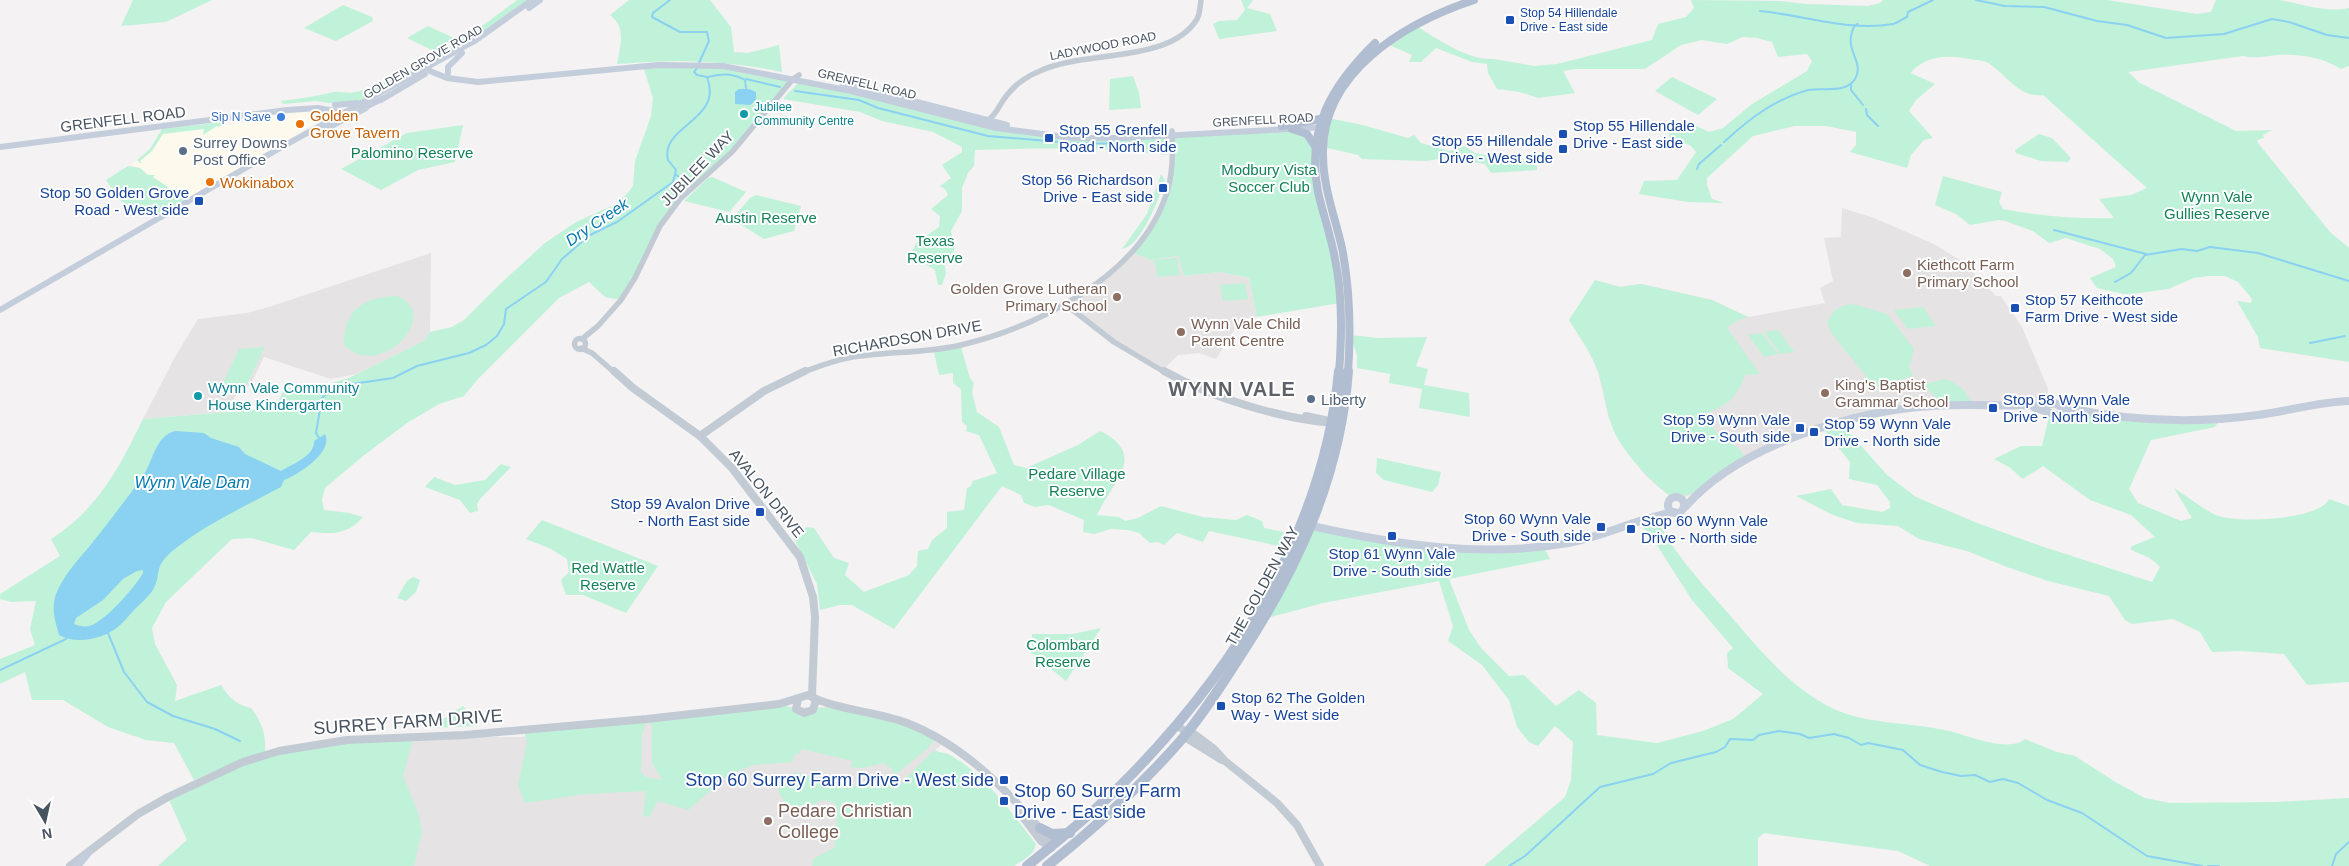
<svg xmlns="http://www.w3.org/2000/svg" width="2349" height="866" font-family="Arial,sans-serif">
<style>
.commercial{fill:#fdfaed}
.education{fill:#e5e3e4}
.green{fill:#c0f2d9;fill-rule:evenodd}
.water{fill:#8bd1f1;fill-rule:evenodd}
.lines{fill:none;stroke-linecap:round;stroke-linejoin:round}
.stream{stroke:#8bd1f1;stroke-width:2}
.tertiary-far1{stroke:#c2cad4;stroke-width:5.5}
.tertiary{stroke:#c2cad4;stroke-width:8}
.secondary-far1{stroke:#c4cddb;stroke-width:6}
.secondary{stroke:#c4cddb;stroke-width:8}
.primary-far1{stroke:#b1bed1;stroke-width:8}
.primary{stroke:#b1bed1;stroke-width:10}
.transit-dot{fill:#1a4fb4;stroke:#fff;stroke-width:2}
.culture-dot{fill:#0f9aa8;stroke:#fff;stroke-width:2}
.shop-dot{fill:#3f7fe0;stroke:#fff;stroke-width:2}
.food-dot{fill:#e8710a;stroke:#fff;stroke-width:2}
.service-dot{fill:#5c6f8a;stroke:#fff;stroke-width:2}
.education-dot{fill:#8d6e63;stroke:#fff;stroke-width:2}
.labels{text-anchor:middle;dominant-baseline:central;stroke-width:4;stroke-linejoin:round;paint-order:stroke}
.far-transit-label{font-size:12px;fill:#164399;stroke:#fff;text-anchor:start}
.far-street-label{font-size:12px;fill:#485361;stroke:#fff}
.far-culture-label{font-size:12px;fill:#0d838f;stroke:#fff;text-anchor:start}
.far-shop-label{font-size:12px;fill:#366cbe;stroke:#fff;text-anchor:end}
.food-label{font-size:15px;fill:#c56008;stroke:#fff;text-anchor:start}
.street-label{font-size:15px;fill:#485361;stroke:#fff}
.transit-label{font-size:15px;fill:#164399;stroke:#fff;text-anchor:start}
.service-label{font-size:15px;fill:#4e5e75;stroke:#fff;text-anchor:start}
.park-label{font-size:15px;fill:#138357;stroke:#fff}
.education-label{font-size:15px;fill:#785e54;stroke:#fff;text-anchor:start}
.culture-label{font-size:15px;fill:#0d838f;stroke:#fff;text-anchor:start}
.water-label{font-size:16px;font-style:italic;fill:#0679af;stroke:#fff}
.near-street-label{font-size:18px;fill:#485361;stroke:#fff}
.near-transit-label{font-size:18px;fill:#164399;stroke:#fff;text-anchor:end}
.near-education-label{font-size:18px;fill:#785e54;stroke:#fff;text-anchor:start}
.district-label{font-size:20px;font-weight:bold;letter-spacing:1px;fill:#5e6167;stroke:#fff}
</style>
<rect width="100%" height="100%" fill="#f4f2f2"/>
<path class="commercial" d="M316,111L325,114L326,117L186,199L152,177L155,175H148L140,168L131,165L149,152L160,134L166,132L259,121V117Z"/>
<g class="education">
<path d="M1842,208L1874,218L1934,244L1963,262L1996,296H2001L2022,327L2048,389V404L1984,405L1885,412L1774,446L1698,492L1680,499L1661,489L1645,475L1624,448L1609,419L1598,372L1590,352L1595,280L1620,287L1641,284L1712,300L1748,317L1825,303L1820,288L1833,281L1824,238L1841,237Z"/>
<path d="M1131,252L1151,260L1178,256L1184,276L1220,272L1249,278L1257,317L1241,319L1216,359L1199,353L1178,355L1162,371L1136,357L1065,304L1088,289Z"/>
<path d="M431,253L430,332L424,341L357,374L331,379L264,357L250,386L240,387L227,412L143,419L175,357L198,319L247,313L269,307Z"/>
<path d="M753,706L855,708L945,741L894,791L892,866H158L187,840L168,797L418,737H522Z"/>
</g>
<g class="green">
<path d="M133,0H212L166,22L121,26Z"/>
<path d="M517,0H530L475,39L361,102L343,105L316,101L284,104L281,102V101C299,99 317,96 334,92C340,91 349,94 356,92C409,80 475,32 517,0Z"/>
<path d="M629,0H710L731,27L734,52L748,53L779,45L782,72C724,60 675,59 617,64C620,46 627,28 610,15Z"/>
<path d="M1241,0H1253L1247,8L1270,14L1277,31L1219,39L1213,24L1219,21L1237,20L1245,10Z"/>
<path d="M1691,0L1781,1L1806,4L1868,6L1880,3L1883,0H2107L2197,14L2211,12L2216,0C2237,0 2259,0 2279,0C2303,4 2324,13 2349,8V66L2341,69C2321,57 2301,54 2277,55C2265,56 2255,59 2243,56L2128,72L2140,83L2236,131L2272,130L2263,135L2264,138L2257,140L2258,143L2330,232L2349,248V362L2260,348L2258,337L2237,301L2251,303L2252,299L2238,282L2225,276H2209L2194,278L2168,289L2132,294H2124L2097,288L2090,278L2116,267L2113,259L2100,249L2066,238L2049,243L2033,231L2005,221L1999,220L1970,225L1956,214L1935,205L1943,176L2002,192L1999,202L2003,209C2041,216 2076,219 2114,218L2099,199L2131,195L2147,188L2043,95C2020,98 2007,76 1991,65C1985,60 1977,60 1969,59C1947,55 1929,55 1912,71L1911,73L1935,84L1916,100L1909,111L1933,138L1924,140L1911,155L1907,168L1850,152L1856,145V132L1826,126H1795L1753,136L1707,178V185L1712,199L1724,203L1688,202L1639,194L1644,181L1677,180L1696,152L1690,145L1670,140L1668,125L1688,122L1709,132L1723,128L1752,104L1807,71L1812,61L1807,54L1778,57L1772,42L1757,38L1743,37L1727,44L1702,40L1681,45L1645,69H1576L1563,71L1575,93L1538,98L1520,92L1497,89L1488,73L1487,64L1472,62L1436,48L1421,62H1409L1412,55L1385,43L1413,24C1436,38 1468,61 1494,59L1534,66L1557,64L1652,40L1658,24L1686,17L1694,8Z"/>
<path d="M343,5L372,17L373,21L336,41L304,28Z"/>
<path d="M428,26L456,39L434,51L407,38Z"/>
<path d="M706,65L793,79L732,152L680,199L660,226L621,300L605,297L589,282L559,298L477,380L464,396L439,404L407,423L363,456L325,488L322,500L324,510L349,513L363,517C347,535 334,534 311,532L294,550L251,538L232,539L166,602L152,628L155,644L177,685L175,701L221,685C229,698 237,705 251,708C262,722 266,734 265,752L226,766L194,780L174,743L146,740L108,727L63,700H32L25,672L0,684V659L35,645L30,629L36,601L11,602L0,599V594L60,556L51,539C99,508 119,468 143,419L253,410L277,405L284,389L307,385L322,386L349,378L424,341L430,332L452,327L464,320L499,285L545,243L576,222L614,205L626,195L633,186L635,161L651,116L653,98L643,66Z"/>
<path d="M1133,76L1139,93L1141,108L1109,110L1110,79Z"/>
<path d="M1672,77L1717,99L1698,115L1655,91Z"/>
<path d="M799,82L1045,137L1164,138L1167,141V155C1103,147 1040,148 975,150L974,166L968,173L962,188V211L951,231C955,246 958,252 944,262L946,273L942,285H938L935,270L910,256L916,243L939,227L940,216L931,209L948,195L946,190L940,186L951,178L942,165L962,152V147L933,132L882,121L860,112L783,99Z"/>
<path d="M1328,118L1363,125L1408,138L1414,135L1421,143L1449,151L1464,146L1475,153L1500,158L1516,156L1537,166V170L1491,173L1485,164L1444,158L1427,161L1362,159L1358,155L1323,147Z"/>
<path d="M222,122L220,127L217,126L203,135L204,129L163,134L152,151L140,161L142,163H140L137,160L150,149L162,129Z"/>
<path d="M463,125L455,162L418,170L381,190L341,169L407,133Z"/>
<path d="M1292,129L1304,132L1315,148L1314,165L1340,303L1257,317L1249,278L1220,272L1184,276L1178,256L1151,260L1131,252L1161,208L1171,173L1173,136Z"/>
<path d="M2039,134L2052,138L2071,158L2068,162L2041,161L2016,153L2015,150Z"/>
<path d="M128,166L140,168L148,175H155L153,177L186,199L162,213L146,216L118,199L106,180Z"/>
<path d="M1161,174L1165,180C1160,196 1141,247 1122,249L1147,214Z"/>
<path d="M712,177L746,192L729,212L684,201L708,178Z"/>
<path d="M756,195L801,206L794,231L764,239L732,219L750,198Z"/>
<path d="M1177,258L1178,266H1176L1178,267L1180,275L1157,277L1156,269L1158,268H1156L1154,260Z"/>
<path d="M1595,280L1620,287L1641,284L1712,300L1748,317L1734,322L1727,328L1760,374L1745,375C1737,399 1726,406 1702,415L1720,436L1739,449L1744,456L1698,492L1672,498C1651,481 1632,462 1618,439C1606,419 1606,395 1599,374C1592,354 1580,338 1569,320Z"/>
<path d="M1245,283L1248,299L1223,301L1220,285Z"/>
<path d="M397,296C444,314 379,382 344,345C344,309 364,297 397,296Z"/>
<path d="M1853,304L1887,314L1914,349L1909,367L1913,376L1871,388L1862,379L1867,377L1832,334L1827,323C1833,309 1839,306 1853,304Z"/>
<path d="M1923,307L1936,326L1908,329L1894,310Z"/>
<path d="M1778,330L1794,352L1780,354L1764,332Z"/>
<path d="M1762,333L1778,354L1764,357L1748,335Z"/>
<path d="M1350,335L1378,338L1427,337L1416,366L1428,369L1424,385L1469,393L1470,417L1419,408L1422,389L1389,383L1390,374L1357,368V355Z"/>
<path d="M265,347L247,384L222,386L239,349Z"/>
<path d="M961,347L970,378L974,383L972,392L977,412L999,427L1014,465L1026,468L1078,445L1100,431C1149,455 1112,482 1097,515L1119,517L1125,521L1138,518L1161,506L1203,517L1236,520L1247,515L1262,521L1264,528L1289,533L1283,547L1209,531L1203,542L1177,533L1164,545L1158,542L1150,543L1139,533L1128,530L1111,529L1094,534L1083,532L1084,520L1049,505L1035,507L1024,503L1021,495L1002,486L894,629L852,605H840L820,610L817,584L794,539L796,533L807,527L814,528L834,558L849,563L845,575L864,592L909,575L917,566L918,551L928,549L932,540L947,528V512L964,510L967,488L971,486L973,481L997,473L979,435L966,431L967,426L962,422L961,389L953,383V373L939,375L934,352Z"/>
<path d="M1947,379L1962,388L1971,401L1940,402L1923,384Z"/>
<path d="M2050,412L2220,419L2215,427L2151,440L2129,489L2138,503L2181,521L2192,518L2174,488C2187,496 2201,508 2216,515C2236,524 2320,520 2329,499L2349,506V682L2307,685L2284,654L2241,651L2212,652L2200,632L2173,619L2132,624L2125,620L2109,596L2048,581L2007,567L1967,551L1919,539L1898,526L1857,523L1833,515L1796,496L1831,489L1842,505L1882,512L1890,508V502L1877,485L1849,479L1850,462L1822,427L1840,422L1887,475L1916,497L1977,523L2041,546L2152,582L2160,567C2146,553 2144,557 2130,549L2132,546L2155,537L2131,515L2090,500L2043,466L2023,479L2009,467L1994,459L2021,446H2042Z"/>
<path d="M1377,458L1441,472L1438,485L1432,492L1384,480L1376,473Z"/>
<path d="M501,464L511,467L480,499L477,504L478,511L470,513L460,500L425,487L434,477L455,485L485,480Z"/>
<path d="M1655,516C1673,553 1701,582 1728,613C1759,649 1790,688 1834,709C1869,725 1912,722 1949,731C1969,736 2009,753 2025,739L2057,752L2075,756L2117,783L2145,798L2170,803L2275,802L2349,798V866H1930L1898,851L1764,833L1758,838V866H1484L1565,797L1571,780L1573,742L1555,726L1538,746L1529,742L1517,727L1509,700L1482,665L1448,641L1453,626L1439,581L1323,603L1264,619L1312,526L1398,545L1544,547L1550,559L1449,579L1469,630L1481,648L1509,676L1524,675L1556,706L1579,690L1596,703L1597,735L1657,743L1703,731L1733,719L1763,694L1728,668L1727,653L1733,648L1692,600L1651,536L1639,523Z"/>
<path d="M542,520L658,566L626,613L583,595H566L561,580L569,572L567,559L551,549L526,539Z"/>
<path d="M413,577L420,580L416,592L406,601L397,598L407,581Z"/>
<path d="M1101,628L1066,681L1029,651L1032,646V634H1073Z"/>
<path d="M779,704L796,709L800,713C846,696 894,720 937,737L928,748L895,775L891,768L883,763L863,768L850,767L853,761L802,749L799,754L796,753L792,762L754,765L730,774L688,810L658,801L649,817L643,816L646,791L586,794L525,803L518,785L527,742L524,730ZM647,720L652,726V763L662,780L646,777L641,772L642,734Z"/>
<path d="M463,706L470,714L475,713L476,726L430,728Z"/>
<path d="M413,738L403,776L418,812L422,831L414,866H158L187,840L168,797L243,762L317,743Z"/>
<path d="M934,750C939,753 944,752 948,754C985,773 1011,813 1036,844C1035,854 1023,860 1014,866H812L813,859L835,847L837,807L835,803L822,800L801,811L791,810L778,792L783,777L793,775L794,772C826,781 856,793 888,780L894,790Z"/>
</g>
<g class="water">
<path d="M739,89H749L756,92V100L750,105L735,104V92Z"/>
<path d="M175,431L204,433L211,438L239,447L245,454L281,471C292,464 315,456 314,441L325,434C334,452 298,475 284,480L281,487C244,507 203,525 170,553C153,569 162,574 153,590C148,597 141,603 135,609C129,615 125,621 119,626C104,639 76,645 59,635C55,619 51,610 56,594C64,575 76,562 89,547C107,524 126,500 143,476C153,462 155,436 175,431ZM137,571L143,570V573C135,587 105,622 89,626C84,627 79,626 74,624L76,618L103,600L123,579Z"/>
</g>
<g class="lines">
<g class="stream">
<path d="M670,0L653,13L652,17L680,32H707L709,41L699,63"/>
<path d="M1976,0L2005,6L2044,7L2097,21L2127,25L2166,38L2224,34L2272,19L2289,22L2327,35L2349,38"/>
<path d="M1760,11C1803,15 1850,32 1893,24C1898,23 1902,19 1907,17L1908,12L1933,0"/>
<path d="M708,77C721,73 733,73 745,80L746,88"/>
<path d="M746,79L780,87"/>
<path d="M1851,85V90L1863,105"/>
<path d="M795,91L859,100L878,108L988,136L1071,143L1142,144"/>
<path d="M1866,109L1867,115L1878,126"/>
<path d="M1724,142C1749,119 1775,99 1808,90C1822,87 1846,94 1855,79C1866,61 1841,50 1855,25L1858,24"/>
<path d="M1697,169L1699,164L1721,145"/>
<path d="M676,175L684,180"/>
<path d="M2054,230L2146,254"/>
<path d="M2115,282L2131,273L2145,255L2182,249L2197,251L2210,247L2258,253L2349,281"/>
<path d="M2310,343L2345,336"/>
<path d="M319,438L316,433L322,398L325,395L352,384L393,378L417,366L469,353L486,345L497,336L504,324L506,309L546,282L562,259L590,235L617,222L673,182L676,170L668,160C660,125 724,121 707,77L697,75L694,72L697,68"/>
<path d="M108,633L124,672L147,702L173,716L215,729L240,741"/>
<path d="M0,670L66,639"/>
<path d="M1509,866L1525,856L1600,787L1653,774L1671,763L1716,752L1725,747L1730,739L1753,740L1759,735L1779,731L1800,734L1809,738L1834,734L1849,738L1861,745L1868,743L1903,750L1920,765L1942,772L1961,776L1975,775L1990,782L2003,779L2018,783L2047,800L2082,813L2147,856L2202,866"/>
<path d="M2208,866H2219"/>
<path d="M2332,866L2336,854L2349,842"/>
</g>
<g class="tertiary-far1">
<path d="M988,120C996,115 999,106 1004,99C1013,86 1025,77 1040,71C1083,50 1170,64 1197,19C1200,14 1200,6 1201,0"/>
<path d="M1065,304L1114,342L1166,373"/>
<circle cx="580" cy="344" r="5.5"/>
<path d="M582,339L598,326L621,300L635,278L660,226L680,199L732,152L793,79L799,75"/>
<path d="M581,348L592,353L615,373"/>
<path d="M801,373C817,367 832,361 848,358C885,351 924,354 961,345C1037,327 1137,277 1165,198C1173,177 1173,154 1172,131"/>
</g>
<g class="tertiary">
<path d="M614,371L633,388L700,436L732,468L800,557L813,597L815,617L812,696"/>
<path d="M1164,371C1212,398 1278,418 1333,423"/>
<path d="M1306,416L1329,421"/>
<path d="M700,436L764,391L805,371"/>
<path d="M798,699L796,709L804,713L813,710L816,700"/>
<path d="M1177,725L1187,733L1194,734L1214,749L1225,761L1277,803L1297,825L1320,866"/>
<path d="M1187,733L1188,739L1222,760"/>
<path d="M1020,813L1041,841L1051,848"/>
<path d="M70,866L138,814L168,797L243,762L279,751L347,740L465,735L647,719L779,704L808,695C835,710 875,711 907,723C964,745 1008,791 1047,837L1051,848"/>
</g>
<g class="secondary-far1">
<path d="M529,8L540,0"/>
<path d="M427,67L430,71L447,78L478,82L658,65L723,66L851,91L996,128L1073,138H1124L1325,127"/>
<path d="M448,73V67L462,53"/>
<path d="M842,83L1007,125"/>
<path d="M381,100L425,74"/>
<path d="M335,105L357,103"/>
<path d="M361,109L384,98"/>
<path d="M314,135L366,108"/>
<path d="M0,147L287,110L318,108L345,113"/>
<path d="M0,310L280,148L476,40L532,0"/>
</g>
<g class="secondary">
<path d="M2047,405L2055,403L2065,410"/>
<path d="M2063,407C2127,421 2193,424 2258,415C2289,411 2318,402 2349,401"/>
<path d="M2035,408L2060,416L2076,412"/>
<circle cx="1676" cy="505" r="8"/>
<path d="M1686,506C1740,445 1853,411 1932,406C1971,403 2009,407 2047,405"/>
<path d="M1312,526C1397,545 1482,558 1568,543C1605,536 1639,518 1674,512"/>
<path d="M77,866L88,853"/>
</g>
<g class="primary-far1">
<path d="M1282,126L1320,119"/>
<path d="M1292,129L1307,134L1315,146"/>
<path d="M1339,373C1342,335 1343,296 1335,259C1331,236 1323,214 1318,192C1306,129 1331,86 1375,43"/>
<path d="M1348,373C1351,330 1350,289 1342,248C1335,217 1323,187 1323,155C1321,72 1405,23 1474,0"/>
</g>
<g class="primary">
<path d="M1040,828L1052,834L1070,833"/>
<path d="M1027,866C1063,837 1100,807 1132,774C1238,665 1325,526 1339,371"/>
<path d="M1047,866C1095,828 1142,785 1182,739C1203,714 1221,686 1239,658C1297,570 1340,478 1348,371"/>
</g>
</g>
<g class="transit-dot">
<rect x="1505" y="15" width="10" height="10" rx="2.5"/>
<rect x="1558" y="129" width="10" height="10" rx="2.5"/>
<rect x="1044" y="133" width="10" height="10" rx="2.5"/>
<rect x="1558" y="144" width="10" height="10" rx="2.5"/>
<rect x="1158" y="183" width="10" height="10" rx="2.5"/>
<rect x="194" y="196" width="10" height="10" rx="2.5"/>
<rect x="2010" y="303" width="10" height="10" rx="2.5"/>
<rect x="1988" y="403" width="10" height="10" rx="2.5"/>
<rect x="1795" y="423" width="10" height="10" rx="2.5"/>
<rect x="1809" y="427" width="10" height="10" rx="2.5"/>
<rect x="755" y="507" width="10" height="10" rx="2.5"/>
<rect x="1596" y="522" width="10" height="10" rx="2.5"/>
<rect x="1626" y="524" width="10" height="10" rx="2.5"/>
<rect x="1387" y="531" width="10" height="10" rx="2.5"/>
<rect x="1216" y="701" width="10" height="10" rx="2.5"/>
<rect x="999" y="775" width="10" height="10" rx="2.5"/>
<rect x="999" y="796" width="10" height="10" rx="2.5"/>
</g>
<g class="culture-dot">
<circle cx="744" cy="114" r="5"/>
<circle cx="198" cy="396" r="5"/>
</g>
<circle class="shop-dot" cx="281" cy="117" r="5"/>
<g class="food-dot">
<circle cx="300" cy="124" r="5"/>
<circle cx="210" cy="182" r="5"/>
</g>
<g class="service-dot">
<circle cx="183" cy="151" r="5"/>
<circle cx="1311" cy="399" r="5"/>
</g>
<g class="education-dot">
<circle cx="1907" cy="273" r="5"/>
<circle cx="1117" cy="297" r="5"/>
<circle cx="1181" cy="332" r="5"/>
<circle cx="1825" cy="393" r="5"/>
<circle cx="768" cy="821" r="5"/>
</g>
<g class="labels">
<g class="far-transit-label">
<text x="1520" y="13">Stop 54 Hillendale<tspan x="1520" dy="14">Drive - East side</tspan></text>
</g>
<g class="far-street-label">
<text transform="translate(1103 46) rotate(-11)">LADYWOOD ROAD</text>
<text transform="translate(423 62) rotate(-30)">GOLDEN GROVE ROAD</text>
<text transform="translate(867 84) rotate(13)">GRENFELL ROAD</text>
<text transform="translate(1263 120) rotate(-3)">GRENFELL ROAD</text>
</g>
<g class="far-culture-label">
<text x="754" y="107">Jubilee<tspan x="754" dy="14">Community Centre</tspan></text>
</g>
<g class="far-shop-label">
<text x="271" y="117">Sip N Save</text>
</g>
<g class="food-label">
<text x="310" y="115">Golden<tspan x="310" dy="17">Grove Tavern</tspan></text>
<text x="220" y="182">Wokinabox</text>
</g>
<g class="street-label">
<text transform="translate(123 119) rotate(-7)">GRENFELL ROAD</text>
<text transform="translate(697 168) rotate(-46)">JUBILEE WAY</text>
<text transform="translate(907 338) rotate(-10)">RICHARDSON DRIVE</text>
<text transform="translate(767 493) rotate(51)">AVALON DRIVE</text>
<text transform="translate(1262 586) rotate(-61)">THE GOLDEN WAY</text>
</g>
<g class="transit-label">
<text x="1573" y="125">Stop 55 Hillendale<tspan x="1573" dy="17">Drive - East side</tspan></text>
<text x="1059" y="129">Stop 55 Grenfell<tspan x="1059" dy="17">Road - North side</tspan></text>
<text x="1553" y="140" text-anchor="end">Stop 55 Hillendale<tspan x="1553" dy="17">Drive - West side</tspan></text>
<text x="1153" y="179" text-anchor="end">Stop 56 Richardson<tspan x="1153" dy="17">Drive - East side</tspan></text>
<text x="189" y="192" text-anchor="end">Stop 50 Golden Grove<tspan x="189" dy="17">Road - West side</tspan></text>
<text x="2025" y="299">Stop 57 Keithcote<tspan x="2025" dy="17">Farm Drive - West side</tspan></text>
<text x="2003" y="399">Stop 58 Wynn Vale<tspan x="2003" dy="17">Drive - North side</tspan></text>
<text x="1790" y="419" text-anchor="end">Stop 59 Wynn Vale<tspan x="1790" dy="17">Drive - South side</tspan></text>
<text x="1824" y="423">Stop 59 Wynn Vale<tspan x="1824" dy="17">Drive - North side</tspan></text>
<text x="750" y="503" text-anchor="end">Stop 59 Avalon Drive<tspan x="750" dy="17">- North East side</tspan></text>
<text x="1591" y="518" text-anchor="end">Stop 60 Wynn Vale<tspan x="1591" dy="17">Drive - South side</tspan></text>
<text x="1641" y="520">Stop 60 Wynn Vale<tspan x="1641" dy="17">Drive - North side</tspan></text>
<text x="1392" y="553" text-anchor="middle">Stop 61 Wynn Vale<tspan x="1392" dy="17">Drive - South side</tspan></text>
<text x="1231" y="697">Stop 62 The Golden<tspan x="1231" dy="17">Way - West side</tspan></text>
</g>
<g class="service-label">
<text x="193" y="142">Surrey Downs<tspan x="193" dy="17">Post Office</tspan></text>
<text x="1321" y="399">Liberty</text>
</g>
<g class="park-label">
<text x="412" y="152">Palomino Reserve</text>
<text x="1269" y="169">Modbury Vista<tspan x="1269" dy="17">Soccer Club</tspan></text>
<text x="2217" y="196">Wynn Vale<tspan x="2217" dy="17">Gullies Reserve</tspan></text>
<text x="766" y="217">Austin Reserve</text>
<text x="935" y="240">Texas<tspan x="935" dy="17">Reserve</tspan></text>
<text x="1077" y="473">Pedare Village<tspan x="1077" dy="17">Reserve</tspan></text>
<text x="608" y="567">Red Wattle<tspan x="608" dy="17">Reserve</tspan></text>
<text x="1063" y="644">Colombard<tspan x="1063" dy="17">Reserve</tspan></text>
</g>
<g class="education-label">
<text x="1917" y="264">Kiethcott Farm<tspan x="1917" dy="17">Primary School</tspan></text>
<text x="1107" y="288" text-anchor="end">Golden Grove Lutheran<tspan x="1107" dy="17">Primary School</tspan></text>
<text x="1191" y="323">Wynn Vale Child<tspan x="1191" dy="17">Parent Centre</tspan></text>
<text x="1835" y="384">King's Baptist<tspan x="1835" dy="17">Grammar School</tspan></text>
</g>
<g class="culture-label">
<text x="208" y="387">Wynn Vale Community<tspan x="208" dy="17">House Kindergarten</tspan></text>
</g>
<g class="water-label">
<text transform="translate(597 222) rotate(-34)">Dry Creek</text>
<text x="192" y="482">Wynn Vale Dam</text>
</g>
<g class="near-street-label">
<text transform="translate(408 722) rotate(-4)">SURREY FARM DRIVE</text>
</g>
<g class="near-transit-label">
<text x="994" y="780">Stop 60 Surrey Farm Drive - West side</text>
<text x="1014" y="791" text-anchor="start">Stop 60 Surrey Farm<tspan x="1014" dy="21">Drive - East side</tspan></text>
</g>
<g class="near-education-label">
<text x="778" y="811">Pedare Christian<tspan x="778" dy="21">College</tspan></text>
</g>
<g class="district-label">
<text x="1232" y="389">WYNN VALE</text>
</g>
</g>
<g transform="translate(45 821) rotate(171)" stroke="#ffffff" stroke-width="4" paint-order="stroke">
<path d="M0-4L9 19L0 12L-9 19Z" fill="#485361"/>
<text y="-8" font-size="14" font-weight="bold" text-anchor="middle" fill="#485361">N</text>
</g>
</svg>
